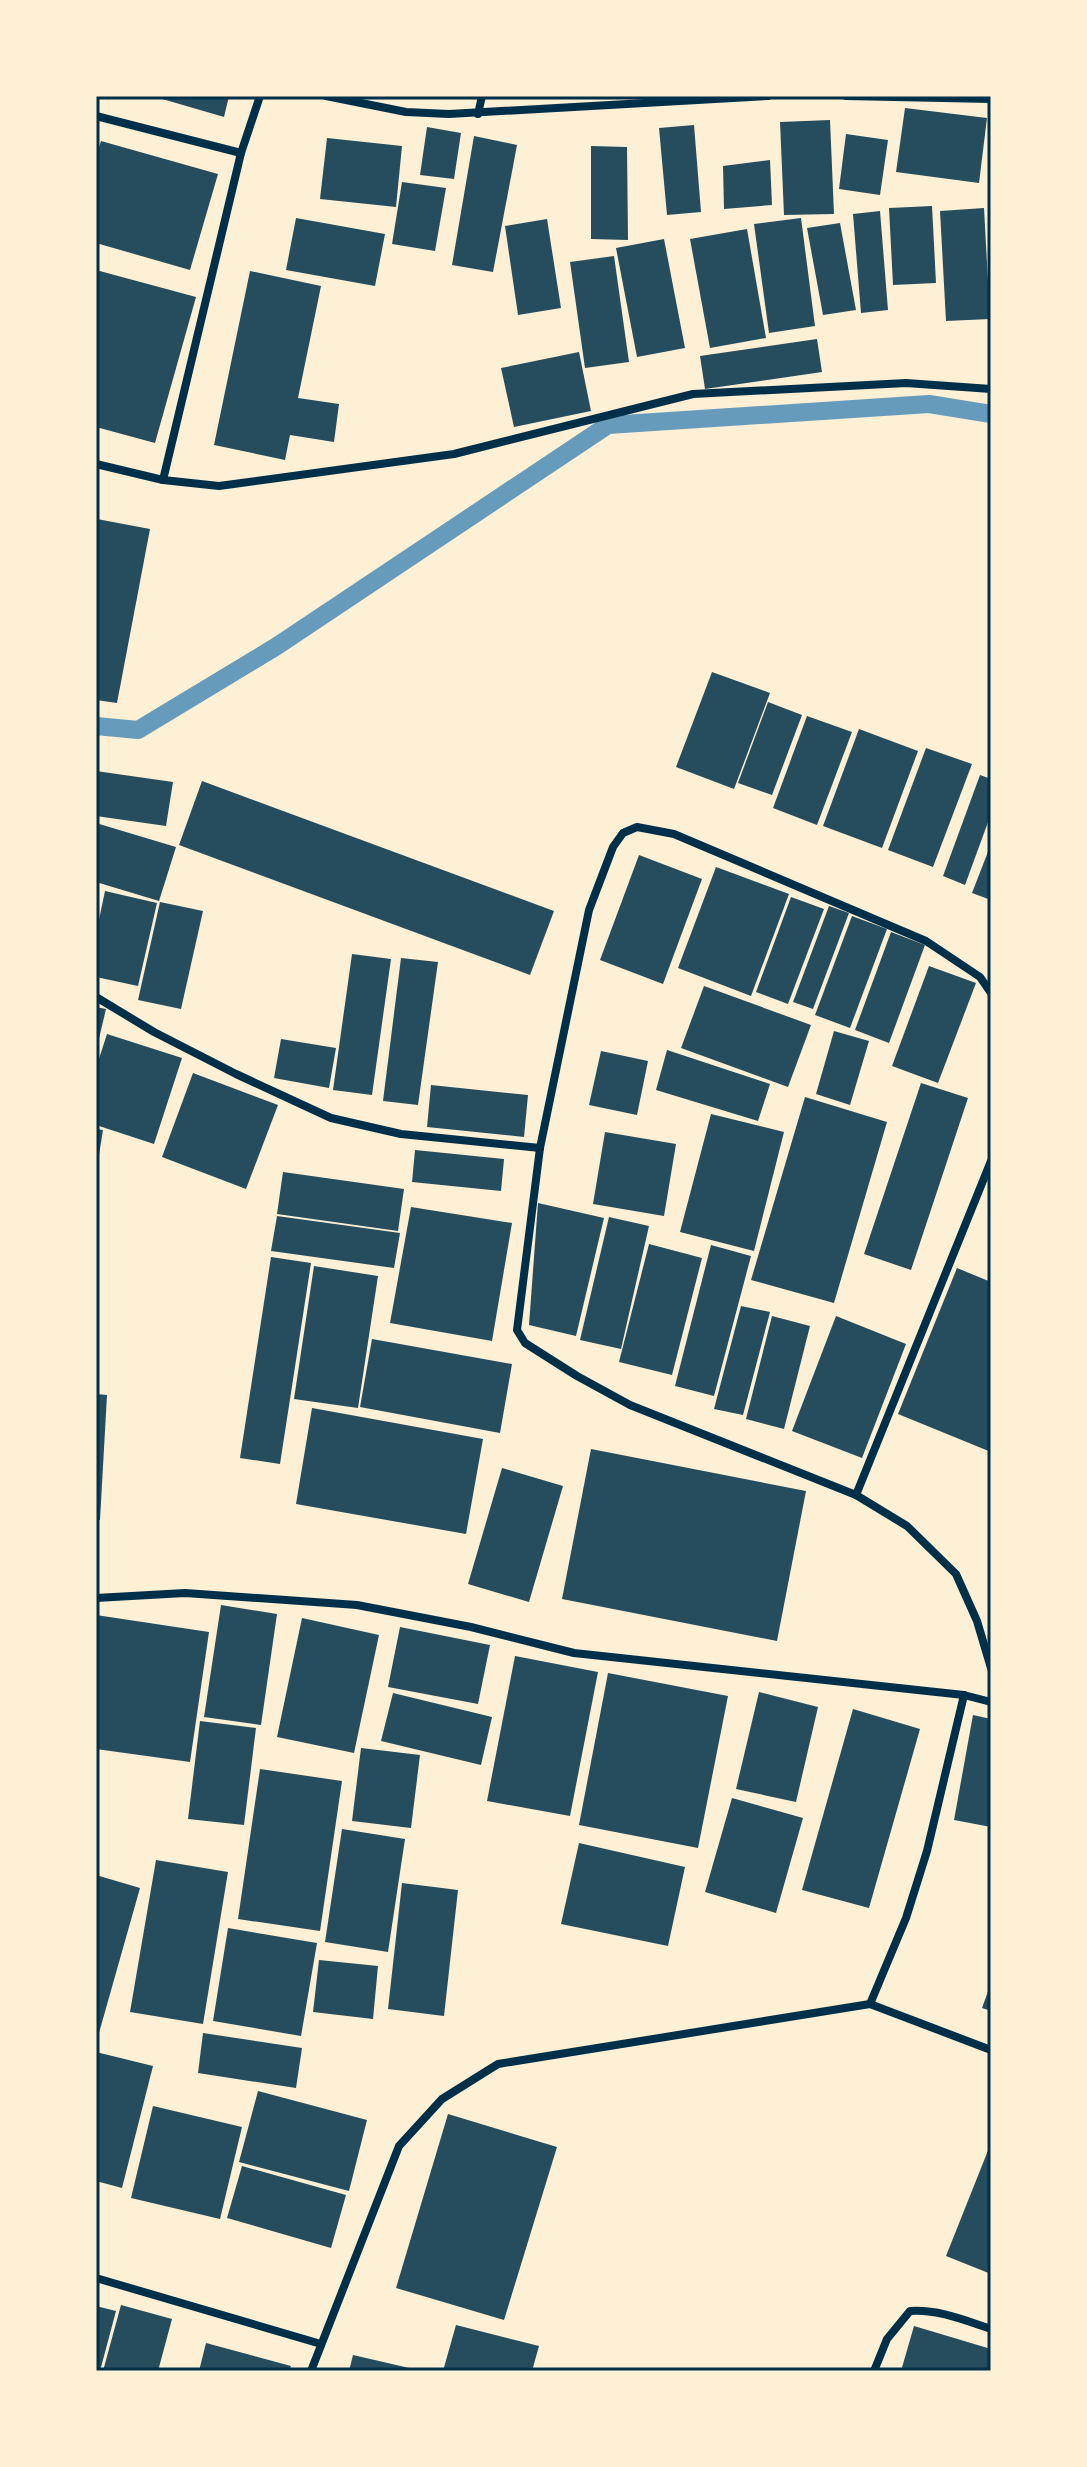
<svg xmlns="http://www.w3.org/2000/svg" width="1087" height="2467" font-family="'DejaVu Sans',sans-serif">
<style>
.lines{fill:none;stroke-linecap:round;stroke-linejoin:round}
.stream{stroke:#669bbc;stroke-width:18}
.building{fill:#264d5e}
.minor{stroke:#003049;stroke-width:8}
.neatline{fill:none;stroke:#003049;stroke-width:3}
</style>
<rect width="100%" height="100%" fill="#fdf0d5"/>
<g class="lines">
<path class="stream" d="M96,726L138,730L277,646L608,425L929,404L991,414"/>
</g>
<g class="building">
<path d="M152,96H229L224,117Z"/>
<path d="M905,108L987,118L979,183L896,172Z"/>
<path d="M830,120L834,214L784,215L780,122Z"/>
<path d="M694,125L701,212L667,215L659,128Z"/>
<path d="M427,127L461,133L454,179L420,175Z"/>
<path d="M846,134L888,140L880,195L839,189Z"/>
<path d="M474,136L517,145L493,272L452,265Z"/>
<path d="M327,138L402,146L396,207L320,199Z"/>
<path d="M101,141L218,174L190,270L96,243V157Z"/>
<path d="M591,146L627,147L628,240L591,239Z"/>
<path d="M770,160L772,205L724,209L723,166Z"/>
<path d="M402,182L446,188L435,251L392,244Z"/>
<path d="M932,206L936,283L893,285L889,208Z"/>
<path d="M984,208L990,319L946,321L940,211Z"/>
<path d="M880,211L888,310L861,313L853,214Z"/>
<path d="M296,218L385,234L375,286L286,270Z"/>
<path d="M801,218L815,326L769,333L754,224Z"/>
<path d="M547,219L561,308L518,315L505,226Z"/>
<path d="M840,223L856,310L823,315L807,228Z"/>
<path d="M747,229L766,338L710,348L690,239Z"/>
<path d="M664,239L685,348L637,357L616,248Z"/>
<path d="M614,256L629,362L585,368L570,262Z"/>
<path d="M96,270L196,297L155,443L96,427Z"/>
<path d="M250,271L321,286L298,398L339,404L334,442L290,435L285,460L214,445Z"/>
<path d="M817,339L822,372L705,389L700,356Z"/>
<path d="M579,352L591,411L514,427L501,368Z"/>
<path d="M97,519L150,529L117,703L96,700Z"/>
<path d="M712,672L770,693L734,789L676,767Z"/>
<path d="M768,702L802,715L772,795L738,783Z"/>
<path d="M807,716L852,732L817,825L773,808Z"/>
<path d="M859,729L918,751L882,848L823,826Z"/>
<path d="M926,748L972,764L933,867L888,850Z"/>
<path d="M96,771L173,782L166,826L96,816Z"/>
<path d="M980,775L991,779V814L965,885L943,876Z"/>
<path d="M202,781L554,911L530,975L179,845Z"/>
<path d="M96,823L176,847L159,901L96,882Z"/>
<path d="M991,844V900L972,893Z"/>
<path d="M639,855L702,879L663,984L600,960Z"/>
<path d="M716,867L789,894L751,996L678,968Z"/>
<path d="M105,891L157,903L138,986L96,977V934Z"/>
<path d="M791,897L824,909L788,1004L756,992Z"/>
<path d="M160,902L203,911L181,1009L138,1000Z"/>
<path d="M829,906L849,913L813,1009L793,1002Z"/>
<path d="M852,916L887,929L850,1028L815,1015Z"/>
<path d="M891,932L925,945L889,1043L855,1030Z"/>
<path d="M352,954L391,959L372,1095L333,1090Z"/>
<path d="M401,958L438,962L418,1105L383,1101Z"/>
<path d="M929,966L976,983L938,1083L892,1066Z"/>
<path d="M704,986L811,1025L788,1087L681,1048Z"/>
<path d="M96,1007L106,1009L97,1047H96Z"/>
<path d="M834,1031L869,1041L850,1105L816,1094Z"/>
<path d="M107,1034L182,1058L154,1144L96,1125V1068Z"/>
<path d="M281,1039L336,1048L329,1088L274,1078Z"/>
<path d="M667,1050L770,1084L758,1121L656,1090Z"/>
<path d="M601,1051L648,1061L637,1115L589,1105Z"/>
<path d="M193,1073L278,1105L246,1189L162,1157Z"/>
<path d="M921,1083L968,1098L911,1270L864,1254Z"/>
<path d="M431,1085L528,1095L524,1137L427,1127Z"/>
<path d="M805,1097L887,1122L834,1303L751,1280Z"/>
<path d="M711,1114L784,1132L754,1251L680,1232Z"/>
<path d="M96,1129L103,1130L98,1161L96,1160Z"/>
<path d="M605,1132L676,1144L664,1216L593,1204Z"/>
<path d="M415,1150L504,1159L501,1191L412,1182Z"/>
<path d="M283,1172L404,1189L398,1231L277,1214Z"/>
<path d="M538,1203L604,1218L576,1336L529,1325Z"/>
<path d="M411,1207L512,1223L492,1341L390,1323Z"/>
<path d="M277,1216L400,1233L394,1268L271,1251Z"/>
<path d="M609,1217L649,1226L621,1349L580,1340Z"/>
<path d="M649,1244L702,1258L672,1375L619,1362Z"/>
<path d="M711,1245L751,1256L714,1396L675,1386Z"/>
<path d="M271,1257L311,1263L280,1464L240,1458Z"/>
<path d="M314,1266L378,1276L358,1408L294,1399Z"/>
<path d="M957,1268L991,1282V1452L898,1414Z"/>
<path d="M741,1306L770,1312L743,1415L714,1409Z"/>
<path d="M772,1316L810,1326L784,1429L746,1419Z"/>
<path d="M836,1316L906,1344L862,1458L792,1431Z"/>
<path d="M372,1339L512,1364L500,1433L360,1407Z"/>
<path d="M96,1394L107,1395L100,1520H96Z"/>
<path d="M312,1408L483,1439L466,1534L296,1504Z"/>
<path d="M591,1449L806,1491L777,1641L562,1599Z"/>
<path d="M502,1468L563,1486L529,1602L468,1584Z"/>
<path d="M221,1605L277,1614L261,1725L204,1717Z"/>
<path d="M96,1615L209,1632L190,1762L96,1749Z"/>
<path d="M302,1618L379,1635L354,1753L277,1737Z"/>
<path d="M400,1627L490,1645L478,1704L388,1687Z"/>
<path d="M515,1656L598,1672L570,1816L487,1801Z"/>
<path d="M608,1673L728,1696L698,1848L579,1825Z"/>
<path d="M759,1692L818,1707L796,1802L736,1789Z"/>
<path d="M393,1693L492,1717L481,1765L381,1741Z"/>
<path d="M853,1709L920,1729L869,1908L802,1890Z"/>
<path d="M973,1715L991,1719V1827L954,1820Z"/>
<path d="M200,1721L256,1728L244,1825L188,1819Z"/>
<path d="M361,1748L420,1755L411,1828L352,1821Z"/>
<path d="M260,1769L342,1781L320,1931L238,1919Z"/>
<path d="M732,1798L803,1818L776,1913L705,1892Z"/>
<path d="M342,1829L405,1839L388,1952L325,1942Z"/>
<path d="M579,1843L685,1867L668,1946L561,1924Z"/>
<path d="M156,1860L228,1872L203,2024L130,2012Z"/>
<path d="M96,1875L140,1888L97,2040H96Z"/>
<path d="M402,1883L458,1890L444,2016L388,2009Z"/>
<path d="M228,1928L317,1943L301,2036L213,2021Z"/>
<path d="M319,1960L378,1966L373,2019L313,2012Z"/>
<path d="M991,1983V2011L982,2008Z"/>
<path d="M203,2033L302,2048L296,2088L198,2073Z"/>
<path d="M96,2052L153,2066L122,2188L96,2181Z"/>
<path d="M258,2091L367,2120L349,2191L239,2162Z"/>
<path d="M153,2106L242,2127L220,2219L131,2198Z"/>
<path d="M448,2114L557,2147L504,2320L396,2288Z"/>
<path d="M991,2143V2274L946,2256Z"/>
<path d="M242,2166L346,2195L331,2248L227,2218Z"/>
<path d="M121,2305L172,2319L158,2371H103Z"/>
<path d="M96,2306L116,2311L100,2371H96Z"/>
<path d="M456,2325L539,2346L532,2371H443Z"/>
<path d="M914,2326L991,2349V2371H901Z"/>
<path d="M206,2343L291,2366L289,2371H199Z"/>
<path d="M353,2355L418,2370V2371H349Z"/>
</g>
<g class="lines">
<g class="minor">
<path d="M326,96L406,112L449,114L768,96"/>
<path d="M846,96L991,99"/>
<path d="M478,114L482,96"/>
<path d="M96,116L241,153"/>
<path d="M96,464L163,480L219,486L454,454L693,394L906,383L991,389"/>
<path d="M163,480L241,153L260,96"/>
<path d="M991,993L980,977L926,941L674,834L637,827L623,833L613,847L589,910L540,1148L517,1330L525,1343L577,1376L630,1405L856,1495L907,1526L956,1574L977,1621L991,1668"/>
<path d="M96,997L154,1032L236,1074L331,1118L401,1134L540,1148"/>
<path d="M856,1495L991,1161"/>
<path d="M96,1598L185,1593L357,1605L471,1627L574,1653L964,1695L991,1702"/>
<path d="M870,2004L906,1918L927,1851L964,1695"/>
<path d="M96,2278L321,2344"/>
<path d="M311,2371L399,2146L442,2099L498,2064L870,2004L991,2050"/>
<path d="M874,2371L887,2339L910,2311C938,2309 964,2320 991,2329"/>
</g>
</g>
<rect width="1087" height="2467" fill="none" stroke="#fdf0d5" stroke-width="196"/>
<rect x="98" y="98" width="891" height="2271" class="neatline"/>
</svg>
